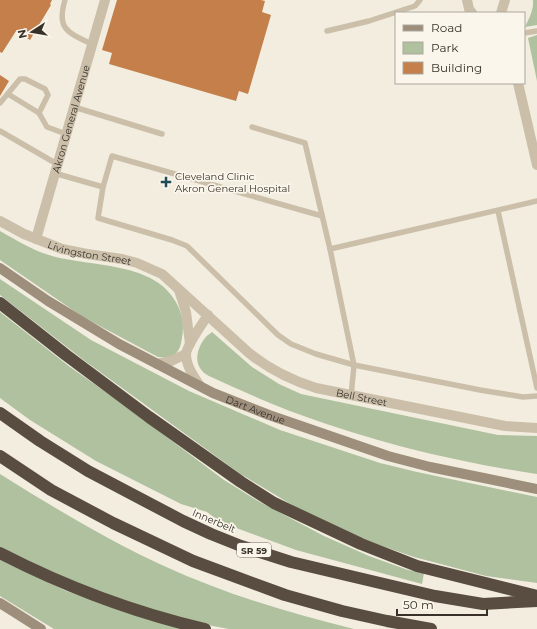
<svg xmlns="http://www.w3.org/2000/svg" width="537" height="629" font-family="Montserrat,sans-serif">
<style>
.green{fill:#afc19e}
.building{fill:#c47f4b}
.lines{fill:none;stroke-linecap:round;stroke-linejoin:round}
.service{stroke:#cbbfaa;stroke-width:5.5}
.minor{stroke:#cbbfaa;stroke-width:10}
.secondary{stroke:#9e8f7c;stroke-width:10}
.motorway{stroke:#594d41;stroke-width:12}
.poi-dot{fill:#204b59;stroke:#faf6eb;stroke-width:1.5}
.labels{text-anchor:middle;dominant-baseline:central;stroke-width:3.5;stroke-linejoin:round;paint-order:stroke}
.shield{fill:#faf6eb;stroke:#726c64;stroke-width:1}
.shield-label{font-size:9px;font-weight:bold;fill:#38312a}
.street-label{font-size:10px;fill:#38312a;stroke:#faf6eb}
.poi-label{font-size:10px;fill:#38312a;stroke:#faf6eb;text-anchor:start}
</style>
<rect width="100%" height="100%" fill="#f2eddf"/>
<g class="green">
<path d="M533,0H537V25L525,27C529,18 534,10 533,0Z"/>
<path d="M537,35V81L528,38Z"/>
<path d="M0,231C16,240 32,250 49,255C90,268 157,260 178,306C183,316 184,327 182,338C180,354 173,359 158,357L83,317L0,260Z"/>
<path d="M0,279L91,340L189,391L280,430L380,463L417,472L537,497V583L486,576L414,557L362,539L307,514L239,473L85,361L0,295Z"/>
<path d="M0,312L70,367L120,402L224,480L258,501L324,536L369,556L408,570L424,573L422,584L296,550L220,522L207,512L181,504L96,461L30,420L0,398Z"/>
<path d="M212,332L252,367L279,384L301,394L498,435L537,436V474C457,462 377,443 301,415C270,404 240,390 209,376C193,368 195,351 205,338C207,335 210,334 212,332Z"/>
<path d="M0,474C53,507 107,540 164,566C225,594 289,613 354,629H229L213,626L166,615L52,575L0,548Z"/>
<path d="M0,558L66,591L186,629H54L0,596Z"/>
</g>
<g class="building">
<path d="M0,0H52L50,4L51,5L30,40L16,31L2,53L0,52Z"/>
<path d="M117,0H261L265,1L262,12L271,15L248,94L239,91L236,101L109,64L112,53L102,50Z"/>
<path d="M0,75L9,81L0,96Z"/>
</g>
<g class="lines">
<g class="service">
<path d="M65,0C56,29 68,33 92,44"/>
<path d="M327,31L369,21L415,6L420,0"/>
<path d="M524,33L537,31"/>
<path d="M8,94L39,113"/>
<path d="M0,103L20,79H25L45,89L48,95L39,113L47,127L66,134"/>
<path d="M74,107L162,134"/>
<path d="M252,127L305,143L330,249L537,201"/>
<path d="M0,131L57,164"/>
<path d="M54,173L103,187L98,218L172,240L187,246L278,335L291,344L316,354L354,365L480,390L523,397L537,396"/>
<path d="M103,187L112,156L322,216"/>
<path d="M498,211L537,388"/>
<path d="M330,249L354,365L351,396"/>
</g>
<g class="minor">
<path d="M467,0L469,9L472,13"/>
<path d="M501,13L505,0"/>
<path d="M518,83L537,165"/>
<path id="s1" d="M0,221L24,234L62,249L87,254L122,259L137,263L162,274L249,353C270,370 290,380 316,388L505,426L537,428"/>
<path id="s2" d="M36,239L105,0"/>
<path d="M179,290L186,312L190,344"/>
<path d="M157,364L171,361L186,354"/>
<path d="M200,386C194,377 186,366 186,354C187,345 202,324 208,315"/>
</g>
<g class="secondary">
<path id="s3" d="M0,268L48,301L119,344L213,393L269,415L388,456L430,467L537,489"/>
<path d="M0,603L41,629"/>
</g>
<g class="motorway">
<path d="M0,303L66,355L149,417L241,482L274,503L361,544L417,566L537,596"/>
<path d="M0,413L40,441L88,471L183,521L211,534L241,546L291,562L435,596L483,604L537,601"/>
<path d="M0,456L51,490L113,523L193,561L285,595L342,611L387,621L431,629"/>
<path d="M0,553C66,587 132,612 205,629"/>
</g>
</g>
<path class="poi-dot" d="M164 176h4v4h4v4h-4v4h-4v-4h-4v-4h4z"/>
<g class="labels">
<rect class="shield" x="237" y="543" width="34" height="14" rx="3"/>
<g class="shield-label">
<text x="254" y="550">SR 59</text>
</g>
<g class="street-label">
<text stroke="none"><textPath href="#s2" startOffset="125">Akron General Avenue</textPath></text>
<text stroke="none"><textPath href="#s1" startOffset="96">Livingston Street</textPath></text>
<text stroke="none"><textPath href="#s1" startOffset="412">Bell Street</textPath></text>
<text stroke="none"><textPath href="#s3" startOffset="293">Dart Avenue</textPath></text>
<text transform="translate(214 521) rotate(23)">Innerbelt</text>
</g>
<g class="poi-label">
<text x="175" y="176">Cleveland Clinic<tspan x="175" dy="12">Akron General Hospital</tspan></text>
</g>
</g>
<rect x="395" y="12" width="130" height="72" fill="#faf6eb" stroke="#aca79e"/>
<rect x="403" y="25" width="20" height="6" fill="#9e8f7c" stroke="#aca79e"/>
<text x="431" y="32" font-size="12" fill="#38312a">Road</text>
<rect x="403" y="42" width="20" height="12" fill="#afc19e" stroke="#aca79e"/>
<text x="431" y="52" font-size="12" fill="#38312a">Park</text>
<rect x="403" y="62" width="20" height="12" fill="#c47f4b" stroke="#aca79e"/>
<text x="431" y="72" font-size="12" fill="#38312a">Building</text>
<g transform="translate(32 32) rotate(258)" stroke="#faf6eb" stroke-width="3" paint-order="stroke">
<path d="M0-3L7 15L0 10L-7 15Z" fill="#38312a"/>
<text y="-6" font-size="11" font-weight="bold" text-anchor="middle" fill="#38312a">N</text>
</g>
<path d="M397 609v6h90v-6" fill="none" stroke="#38312a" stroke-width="2"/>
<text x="403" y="609" font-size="12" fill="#38312a" stroke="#faf6eb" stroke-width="3" paint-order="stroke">50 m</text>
</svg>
